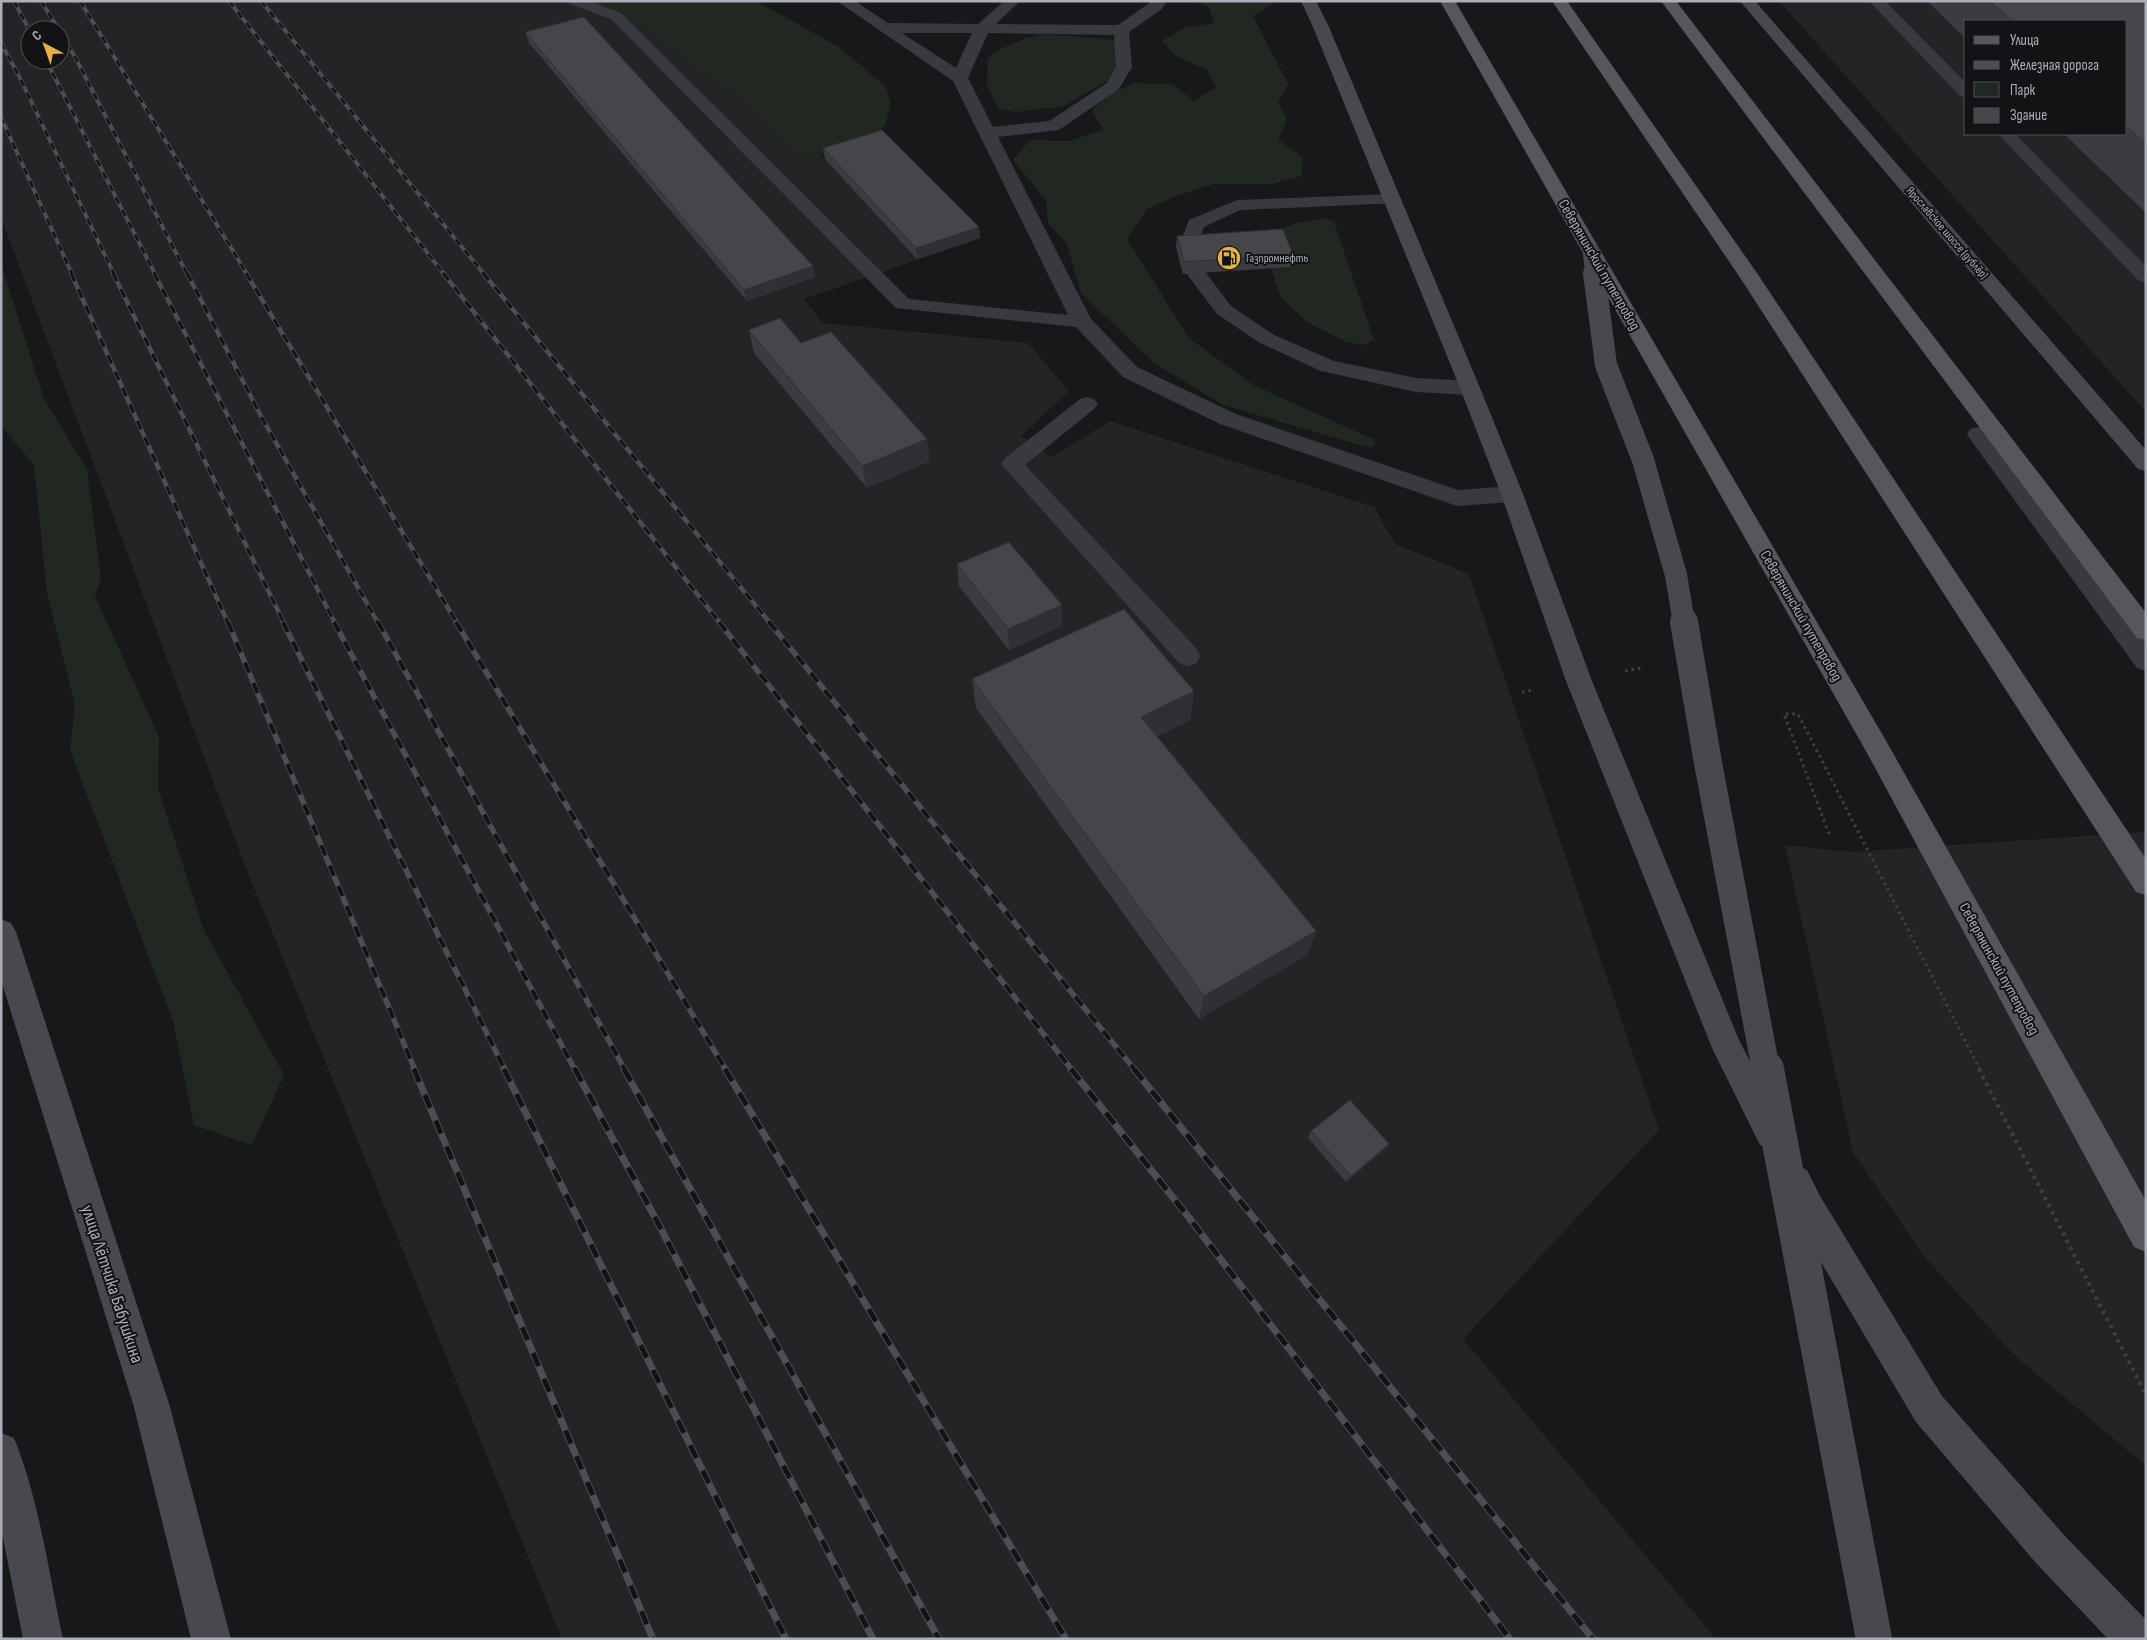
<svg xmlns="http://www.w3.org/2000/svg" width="2147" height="1640" font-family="'Sofia Sans Condensed',sans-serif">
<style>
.built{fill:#242427;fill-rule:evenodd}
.green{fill:#202821}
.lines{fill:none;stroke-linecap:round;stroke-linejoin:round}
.path-far1{stroke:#404146;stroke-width:3;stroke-dasharray:2.5 4;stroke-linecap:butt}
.path{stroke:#404146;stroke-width:4;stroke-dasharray:3 5;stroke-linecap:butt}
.lane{fill:#393a3f;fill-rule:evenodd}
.secondary{fill:#48494f;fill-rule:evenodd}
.primary{fill:#56575d;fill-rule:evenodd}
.rail-far3-casing{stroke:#4d4e54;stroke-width:4}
.rail-far2-casing{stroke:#4d4e54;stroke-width:4.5}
.rail-far1-casing{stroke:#4d4e54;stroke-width:5.5}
.rail-casing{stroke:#4d4e54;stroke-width:7}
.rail-far3{stroke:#131315;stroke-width:2.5;stroke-dasharray:7;stroke-linecap:butt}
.rail-far2{stroke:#131315;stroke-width:3;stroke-dasharray:9;stroke-linecap:butt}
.rail-far1{stroke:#131315;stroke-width:4;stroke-dasharray:11;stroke-linecap:butt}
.rail{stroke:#131315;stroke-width:5;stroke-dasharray:14;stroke-linecap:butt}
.secondary-bridge-far3{stroke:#48494f;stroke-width:17}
.secondary-bridge-far2{stroke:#48494f;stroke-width:22}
.secondary-bridge-far1{stroke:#48494f;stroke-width:28}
.secondary-bridge{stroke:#48494f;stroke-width:36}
.wall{fill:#3b3b40}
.shaded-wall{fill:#303034}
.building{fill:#45454a;stroke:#303034}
.labels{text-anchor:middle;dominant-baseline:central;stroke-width:4;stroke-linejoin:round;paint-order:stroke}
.far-street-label{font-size:12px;fill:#acafb9;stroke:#131315}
.far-poi-label{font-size:12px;fill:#acafb9;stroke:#131315;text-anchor:start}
.street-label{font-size:15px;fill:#acafb9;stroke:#131315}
.near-street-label{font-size:18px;fill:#acafb9;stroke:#131315}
</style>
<rect width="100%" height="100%" fill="#18181a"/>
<g class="built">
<path d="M1,1H680L825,159L884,141L980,238L804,299L823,323L1028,343L1069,391L1021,436L1052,457L1110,421L1374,507L1395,544L1469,574L1659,1130L1463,1339L1716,1639H562L243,861L1,217ZM30,30H60V60H30Z"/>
<path d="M1779,1H2146V412ZM1966,21H2126V134H1966Z"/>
<path d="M2146,832V1466L2013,1354L1922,1254L1853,1152L1785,845L1851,852Z"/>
</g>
<g class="green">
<path d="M603,1H756L839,47L886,87L891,105L885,125L876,135L857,137L830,153L802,154L779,139L744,98L690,65L659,37L610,8Z"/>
<path d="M1197,1H1272L1273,4L1253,16L1288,84L1278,102L1287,120L1278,140L1303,157L1301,176L1272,184H1214L1176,196L1147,209L1127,239L1189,338L1253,385L1375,440V445L1370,448L1223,405L1154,363L1081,293L1067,244L1048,223L1046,200L1013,160L1030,140L1069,141L1103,130L1092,110L1110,94L1135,83L1172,84L1194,101L1216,87L1206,69L1177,57L1162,41L1183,28L1214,23L1209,8Z"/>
<path d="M1045,34L1107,39L1122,43L1120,73L1064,106L1016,112L998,109L987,85L988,59L994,52L1026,38Z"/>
<path d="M1326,218L1334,222L1374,340L1364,345L1346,342L1307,322L1280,296L1271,268L1291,267L1274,232L1297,223Z"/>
<path d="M1,263L44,399L87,469L101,579L95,596L159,737L158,788L204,930L284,1075L252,1145L194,1125L173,1021L70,750L75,705L47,593L34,465L1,426Z"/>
</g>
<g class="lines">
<g class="path-far1">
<path d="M1625,671L1641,668"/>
<path d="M1522,692L1533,690"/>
<path d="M1829,834L1784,714H1798L1980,1070"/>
</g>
<path class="path" d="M1979,1069L2146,1395"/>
<g class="lane">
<path d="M568,1H590L621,13L909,299L1068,315L953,81L837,1H855L888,23L978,24L1004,1H1020L996,24L1118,25L1152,1H1167L1162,9L1129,32L1132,67L1119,89L1059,130L998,137L1091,319L1137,367L1236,414L1458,490L1512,486L1520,489L1523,494L1520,499L1512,502L1457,506L1220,424L1123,377L1076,327L896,308L611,19L570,4ZM902,33H972L956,68ZM988,33L1114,35L1116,67L1107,83L1049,121L993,127L968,78Z"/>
<path d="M1869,1H1885L1966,83V98L1960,96Z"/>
<path d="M1998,134H2015L2146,266V283L2139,281Z"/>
<path d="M1392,194L1398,195L1401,199L1398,203L1240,210L1204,227L1195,251L1188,253L1181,251L1179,247L1189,220L1237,200Z"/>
<path d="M1196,267L1203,269L1231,306L1274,335L1334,361L1416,378L1470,381L1477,383L1480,388L1477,393L1470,395L1416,392L1321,371L1260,343L1217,314L1186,273L1189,269Z"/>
<path d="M1087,397L1094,399L1098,404L1094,409L1025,465L1197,649L1200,656L1197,663L1188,666L1179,663L1001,464L1004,459L1080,399Z"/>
<path d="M1978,427L1986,429L2146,642V671L2137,668L1970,439L1967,434L1970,429Z"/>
</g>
<g class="secondary">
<path d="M1301,1H1316L1329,27L1480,388L1523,494L1592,681L1739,1040L1787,1134L1782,1145L1771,1150L1760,1145L1712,1048L1566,681L1501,494L1460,388L1313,27Z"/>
<path d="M1740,1H1755L2146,450V471L2138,469Z"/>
<path d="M1,919L11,923L16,932L170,1407L231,1639H191L134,1407L1,980Z"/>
<path d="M1795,1165L1807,1170L1820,1196L1942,1396L2064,1535L2146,1620V1639H2108L2036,1563L1916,1422L1796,1220L1778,1182L1783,1170Z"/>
<path d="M1,1433L14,1438C39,1499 49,1574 63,1639H23L1,1528Z"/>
</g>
<g class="primary">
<path d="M1440,1H1455L1885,739L2146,1201V1252L2134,1247L1867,753Z"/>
<path d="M1552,1H1567L1759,276L2146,859V895L2136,892L1739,276Z"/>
<path d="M1661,1H1676L2146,613V640L2137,638Z"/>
</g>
<g class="rail-far3-casing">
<g id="rail-far3">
<path d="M14,1L30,31"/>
<path d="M41,1L59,30"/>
<path d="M80,1L247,274"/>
<path d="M229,1L444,274"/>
<path d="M261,1L484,274"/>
<path d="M60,32L75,57L187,274"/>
<path d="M1,43L18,74L114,274"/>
<path d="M46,60L155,274"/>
<path d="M1,117L72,274"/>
</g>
</g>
<g class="rail-far2-casing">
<g id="rail-far2">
<path d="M71,273L228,623"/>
<path d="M113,273L284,623"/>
<path d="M154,273L335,623"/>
<path d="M187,273L262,418L378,623"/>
<path d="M246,273L457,623"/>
<path d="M443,273L720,623"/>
<path d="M483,273L770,623"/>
</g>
</g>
<g class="rail-far1-casing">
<g id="rail-far1">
<path d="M228,622L415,1070"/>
<path d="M283,622L505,1070"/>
<path d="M334,622L575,1070"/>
<path d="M378,622L625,1070"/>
<path d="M456,622L726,1070"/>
<path d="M719,622L1072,1070"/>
<path d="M769,622L1135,1070"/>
</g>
</g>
<g class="rail-casing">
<g id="rail">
<path d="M414,1069L653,1639"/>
<path d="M504,1069L786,1639"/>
<path d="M575,1069L659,1225L873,1639"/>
<path d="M624,1069L939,1639"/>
<path d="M725,1069L1066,1639"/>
<path d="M1071,1069L1190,1219L1510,1639"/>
<path d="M1134,1069L1593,1639"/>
</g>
</g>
<use href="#rail-far3" class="rail-far3"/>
<use href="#rail-far2" class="rail-far2"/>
<use href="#rail-far1" class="rail-far1"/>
<use href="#rail" class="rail"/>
<path class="secondary-bridge-far3" d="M1591,251L1594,274"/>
<path class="secondary-bridge-far2" d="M1594,273L1606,365L1643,460L1676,575L1684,623"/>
<path class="secondary-bridge-far1" d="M1684,622L1708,763L1766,1070"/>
<path class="secondary-bridge" d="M1766,1069L1874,1639"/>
</g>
<g class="wall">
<path d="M1927,1H2146V213L2064,134H2126V21H1966V39Z"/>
<path d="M525,32L815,277L747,301L529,43Z"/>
<path d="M823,148L979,227L980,238L917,259L825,159Z"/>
<path d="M1177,236L1293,255L1291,267L1183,274L1176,247Z"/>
<path d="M749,330L801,343L930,461L867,488L754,353Z"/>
<path d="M957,564L1062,626L1009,650L959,586Z"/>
<path d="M972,679L1194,691L1190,720L1157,736L1316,931L1307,955L1199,1019L976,708Z"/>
<path d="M1311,1131L1384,1150L1346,1182L1308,1138Z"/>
</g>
<g class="shaded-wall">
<path d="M979,227L980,238L917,259L916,248Z"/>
<path d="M813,266L815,277L747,301L744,290Z"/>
<path d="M927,439L930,461L867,488L862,466Z"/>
<path d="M1062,605V626L1009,650L1008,629Z"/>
<path d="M1194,691L1190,720L1139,746L1141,717Z"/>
<path d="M1316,931L1307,955L1199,1019L1204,996Z"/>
<path d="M1389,1144L1384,1150L1346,1182L1351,1176Z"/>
</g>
<g class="building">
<path d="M1990,1H2146V144L2126,126V21H2012Z"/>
<path d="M584,17L813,266L744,290L525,32Z"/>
<path d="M882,130L979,227L916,248L823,148Z"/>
<path d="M1283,229L1293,255L1184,262L1177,236Z"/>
<path d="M780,318L801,343L831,332L927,439L862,466L749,330Z"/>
<path d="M1009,542L1062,605L1008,629L957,564Z"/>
<path d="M1124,609L1194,691L1141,717L1316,931L1204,996L972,679Z"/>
<path d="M1350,1100L1389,1144L1351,1176L1311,1131Z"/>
</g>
<defs>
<g id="fuel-disc" transform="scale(1.25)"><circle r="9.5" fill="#e3b147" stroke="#131315"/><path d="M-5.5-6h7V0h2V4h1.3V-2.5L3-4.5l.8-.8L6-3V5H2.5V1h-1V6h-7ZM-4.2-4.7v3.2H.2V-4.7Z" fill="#111"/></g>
</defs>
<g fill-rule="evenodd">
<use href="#fuel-disc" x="1229" y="258"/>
</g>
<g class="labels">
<g class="far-street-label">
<text transform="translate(1947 233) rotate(49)">Ярославское шоссе (дублёр)</text>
</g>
<g class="far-poi-label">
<text x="1246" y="258">Газпромнефть</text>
</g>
<g class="street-label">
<text transform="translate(1599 265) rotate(60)">Северянинский путепровод</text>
<text transform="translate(1801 616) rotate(60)">Северянинский путепровод</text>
<text transform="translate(1999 969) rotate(61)">Северянинский путепровод</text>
</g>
<g class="near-street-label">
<text transform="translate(112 1284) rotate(72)">улица Лётчика Бабушкина</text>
</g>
</g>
<rect width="2147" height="1640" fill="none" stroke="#acafb9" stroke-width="5"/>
<rect x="1964" y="20" width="162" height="115" fill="#131315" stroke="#505157"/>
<rect x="1974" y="36" width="25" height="8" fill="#56575d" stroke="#505157"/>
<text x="2010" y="45" font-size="15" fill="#acafb9">Улица</text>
<rect x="1974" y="61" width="25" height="8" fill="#4d4e54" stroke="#505157"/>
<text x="2010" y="70" font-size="15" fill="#acafb9">Железная дорога</text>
<rect x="1974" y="82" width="25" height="15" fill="#202821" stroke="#505157"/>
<text x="2010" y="95" font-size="15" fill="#acafb9">Парк</text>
<rect x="1974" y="108" width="25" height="15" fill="#45454a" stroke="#505157"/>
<text x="2010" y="120" font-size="15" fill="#acafb9">Здание</text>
<g transform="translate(45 45) rotate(319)"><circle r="24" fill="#131315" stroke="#505157"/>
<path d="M0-4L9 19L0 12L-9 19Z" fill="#e3b147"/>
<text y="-8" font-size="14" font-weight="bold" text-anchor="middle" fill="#acafb9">С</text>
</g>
</svg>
